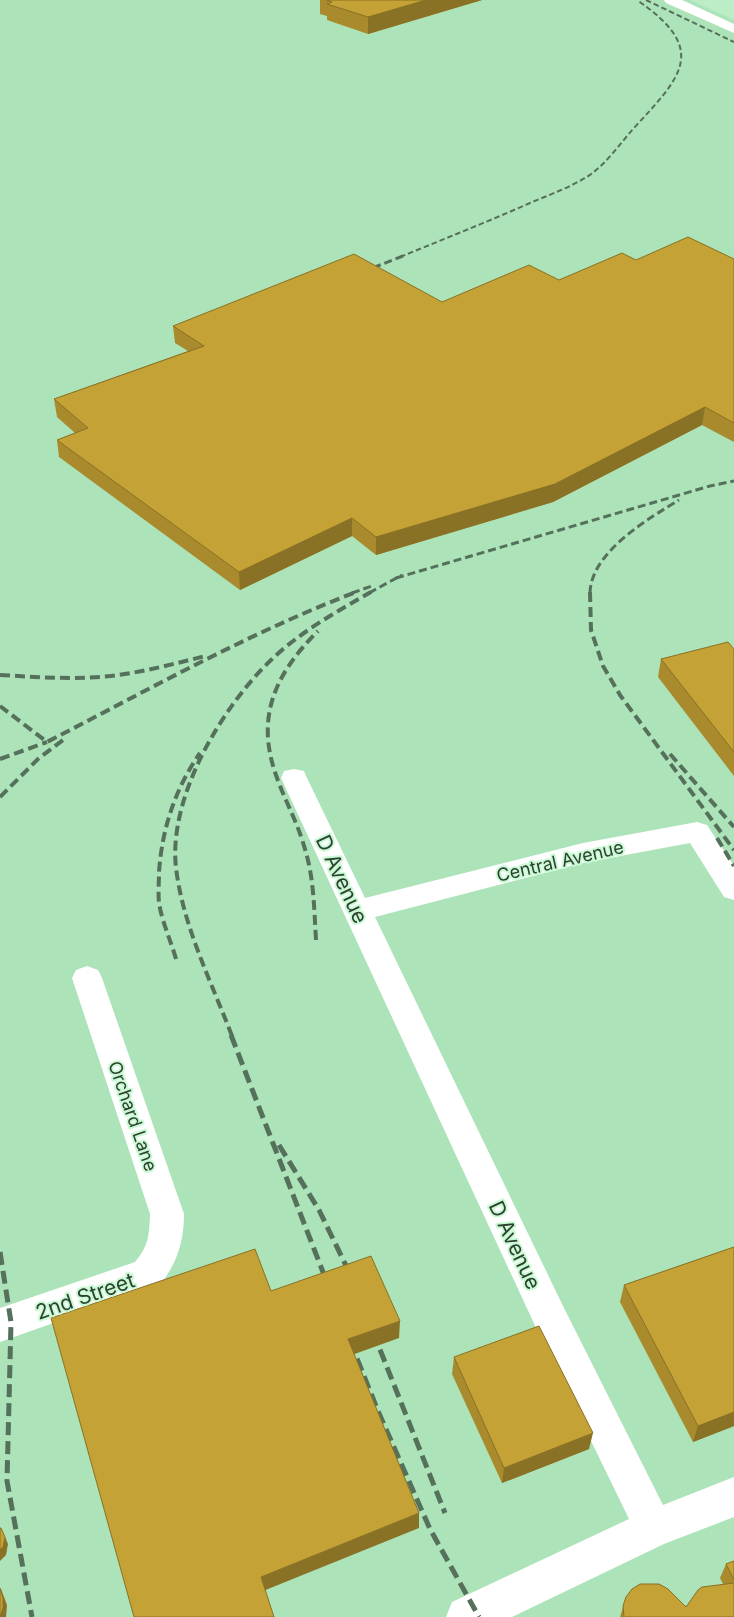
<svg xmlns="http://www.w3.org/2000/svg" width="734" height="1617" font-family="Inter,sans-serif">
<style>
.built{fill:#ace3b8}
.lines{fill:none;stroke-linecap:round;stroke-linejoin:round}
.minor{fill:#fff;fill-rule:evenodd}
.major{fill:#fff;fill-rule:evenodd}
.rail-far3{stroke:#55705b;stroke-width:2;stroke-dasharray:5.5 3;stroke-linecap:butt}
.rail-far2{stroke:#55705b;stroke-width:3;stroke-dasharray:8 4;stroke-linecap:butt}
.rail-far1{stroke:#55705b;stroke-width:4;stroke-dasharray:10 5;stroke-linecap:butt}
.rail{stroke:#55705b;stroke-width:5;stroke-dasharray:13 6;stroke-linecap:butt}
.wall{fill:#a98b2e}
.shaded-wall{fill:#897125}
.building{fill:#c4a235;stroke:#897125}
.labels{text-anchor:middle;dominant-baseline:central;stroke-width:4;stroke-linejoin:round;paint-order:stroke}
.street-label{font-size:18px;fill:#2d4031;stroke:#cafad4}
.near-street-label{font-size:21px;fill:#2d4031;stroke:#cafad4}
</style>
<rect width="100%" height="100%" fill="#bdedc7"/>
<path class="built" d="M0,0H690L734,20V1617H0Z"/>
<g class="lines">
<g class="minor">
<path d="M294,769L304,771L307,778L365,898L583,843L697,822L707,825L734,866V900L724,897L690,843L583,863L375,917L564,1308L663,1505L734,1477V1517L664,1544L512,1617H446L452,1602L629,1519L538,1332L281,778L284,771Z"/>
<path d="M87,966L98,970L102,978L184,1214C184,1242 177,1263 160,1285L0,1342V1308L135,1262C149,1245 149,1236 150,1214L72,978L76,970Z"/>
</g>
<path class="major" d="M664,0H682L734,24V33L666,3Z"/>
<g class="rail-far3">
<path d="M646,0L734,42"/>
<path d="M400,257C444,239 487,222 530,203C549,195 568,188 585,178C604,167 619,145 633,129C681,77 710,50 637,0"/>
</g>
<g class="rail-far2">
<path d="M362,272L403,256"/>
<path d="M396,578L710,486L734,481"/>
<path d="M352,593L372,586"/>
<path d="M369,593L402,575"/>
<path d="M590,593C591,552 648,519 679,500"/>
</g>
<g class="rail-far1">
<path d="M590,592L591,630L603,666L620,695L734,850"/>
<path d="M0,675C37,677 74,680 111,676C143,672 174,664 205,656"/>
<path d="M0,706L47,742C148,690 249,633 356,592"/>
<path d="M670,754L734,827"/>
<path d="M0,759L47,742"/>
<path d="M0,797L38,759L63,740"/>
<path d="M717,838L734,866"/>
<path d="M316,940C314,908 314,876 304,846C297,821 284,799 276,775C255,716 276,673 318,631"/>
<path d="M176,959C171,941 162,922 159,903C158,893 159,882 159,872C162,829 175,789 200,753"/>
<path d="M232,1036C211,981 183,926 176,868C168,797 222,707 271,660C300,632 336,612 371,592"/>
</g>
<g class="rail">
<path d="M231,1035L328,1285"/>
<path d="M279,1145L319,1210L352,1278"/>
<path d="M0,1252L11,1322L7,1481L32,1617"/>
<path d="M373,1332L445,1513"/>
<path d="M350,1341L378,1411L430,1529L479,1617"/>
</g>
</g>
<g class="wall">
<path d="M320,0H482L368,34L327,20V16L320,14Z"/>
<path d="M734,259V442L702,425L553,502L376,555L352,536L240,590L59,457L57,440L75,433L57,417L54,399L188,351L175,343L173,326L442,302L559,280L636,260Z"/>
<path d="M734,649V776L658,677L661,659Z"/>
<path d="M734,1247V1426L693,1442L620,1302L624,1285Z"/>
<path d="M454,1357L589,1449L502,1483L452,1374Z"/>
<path d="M734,1561V1617H620L626,1597L686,1607L723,1584L720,1578L726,1564Z"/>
</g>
<g class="shaded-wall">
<path d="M426,0H482L368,34V17Z"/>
<path d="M705,407L702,425L553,502L376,555V537Z"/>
<path d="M352,518V536L240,590L239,572Z"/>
<path d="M400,1321L399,1338L349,1356L348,1339Z"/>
<path d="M734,1412V1426L693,1442L698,1426Z"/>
<path d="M593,1433L589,1449L502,1483L504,1468Z"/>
<path d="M419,1513V1528L263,1591L261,1577Z"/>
<path d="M5,1537L8,1544L6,1555L0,1561V1550Z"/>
<path d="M1,1589L7,1605L6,1617H0Z"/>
</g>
<g class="building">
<path d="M327,0H426L368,17L327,4L332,2Z"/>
<path d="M688,237L734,259V423L705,407L555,484L376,537L352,518L239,572L57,440L88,428L54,399L204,346L173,326L354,254L442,302L529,265L559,280L622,253L636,260Z"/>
<path d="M728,642L734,649V752L661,659Z"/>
<path d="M734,1247V1412L698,1426L624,1285Z"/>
<path d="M255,1249L271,1291L371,1256L400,1321L348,1339L419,1513L261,1577L274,1617H134L51,1318Z"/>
<path d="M539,1326L593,1433L504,1468L454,1357Z"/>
<path d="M0,1528H1L5,1537L3,1547L0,1550Z"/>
<path d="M734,1561V1580L726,1564Z"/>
<path d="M734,1583V1617H624L623,1606L626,1597L632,1589L640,1584H659L668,1589L686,1607L698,1590L702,1587Z"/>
<path d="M0,1588L3,1598V1608L0,1617Z"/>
</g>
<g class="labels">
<g class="street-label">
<text transform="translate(560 861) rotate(-13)">Central Avenue</text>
<text transform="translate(133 1116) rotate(71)">Orchard Lane</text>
</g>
<g class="near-street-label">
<text transform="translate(342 879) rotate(65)">D Avenue</text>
<text transform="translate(515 1245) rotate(65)">D Avenue</text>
<text transform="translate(85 1296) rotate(-19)">2nd Street</text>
</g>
</g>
</svg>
